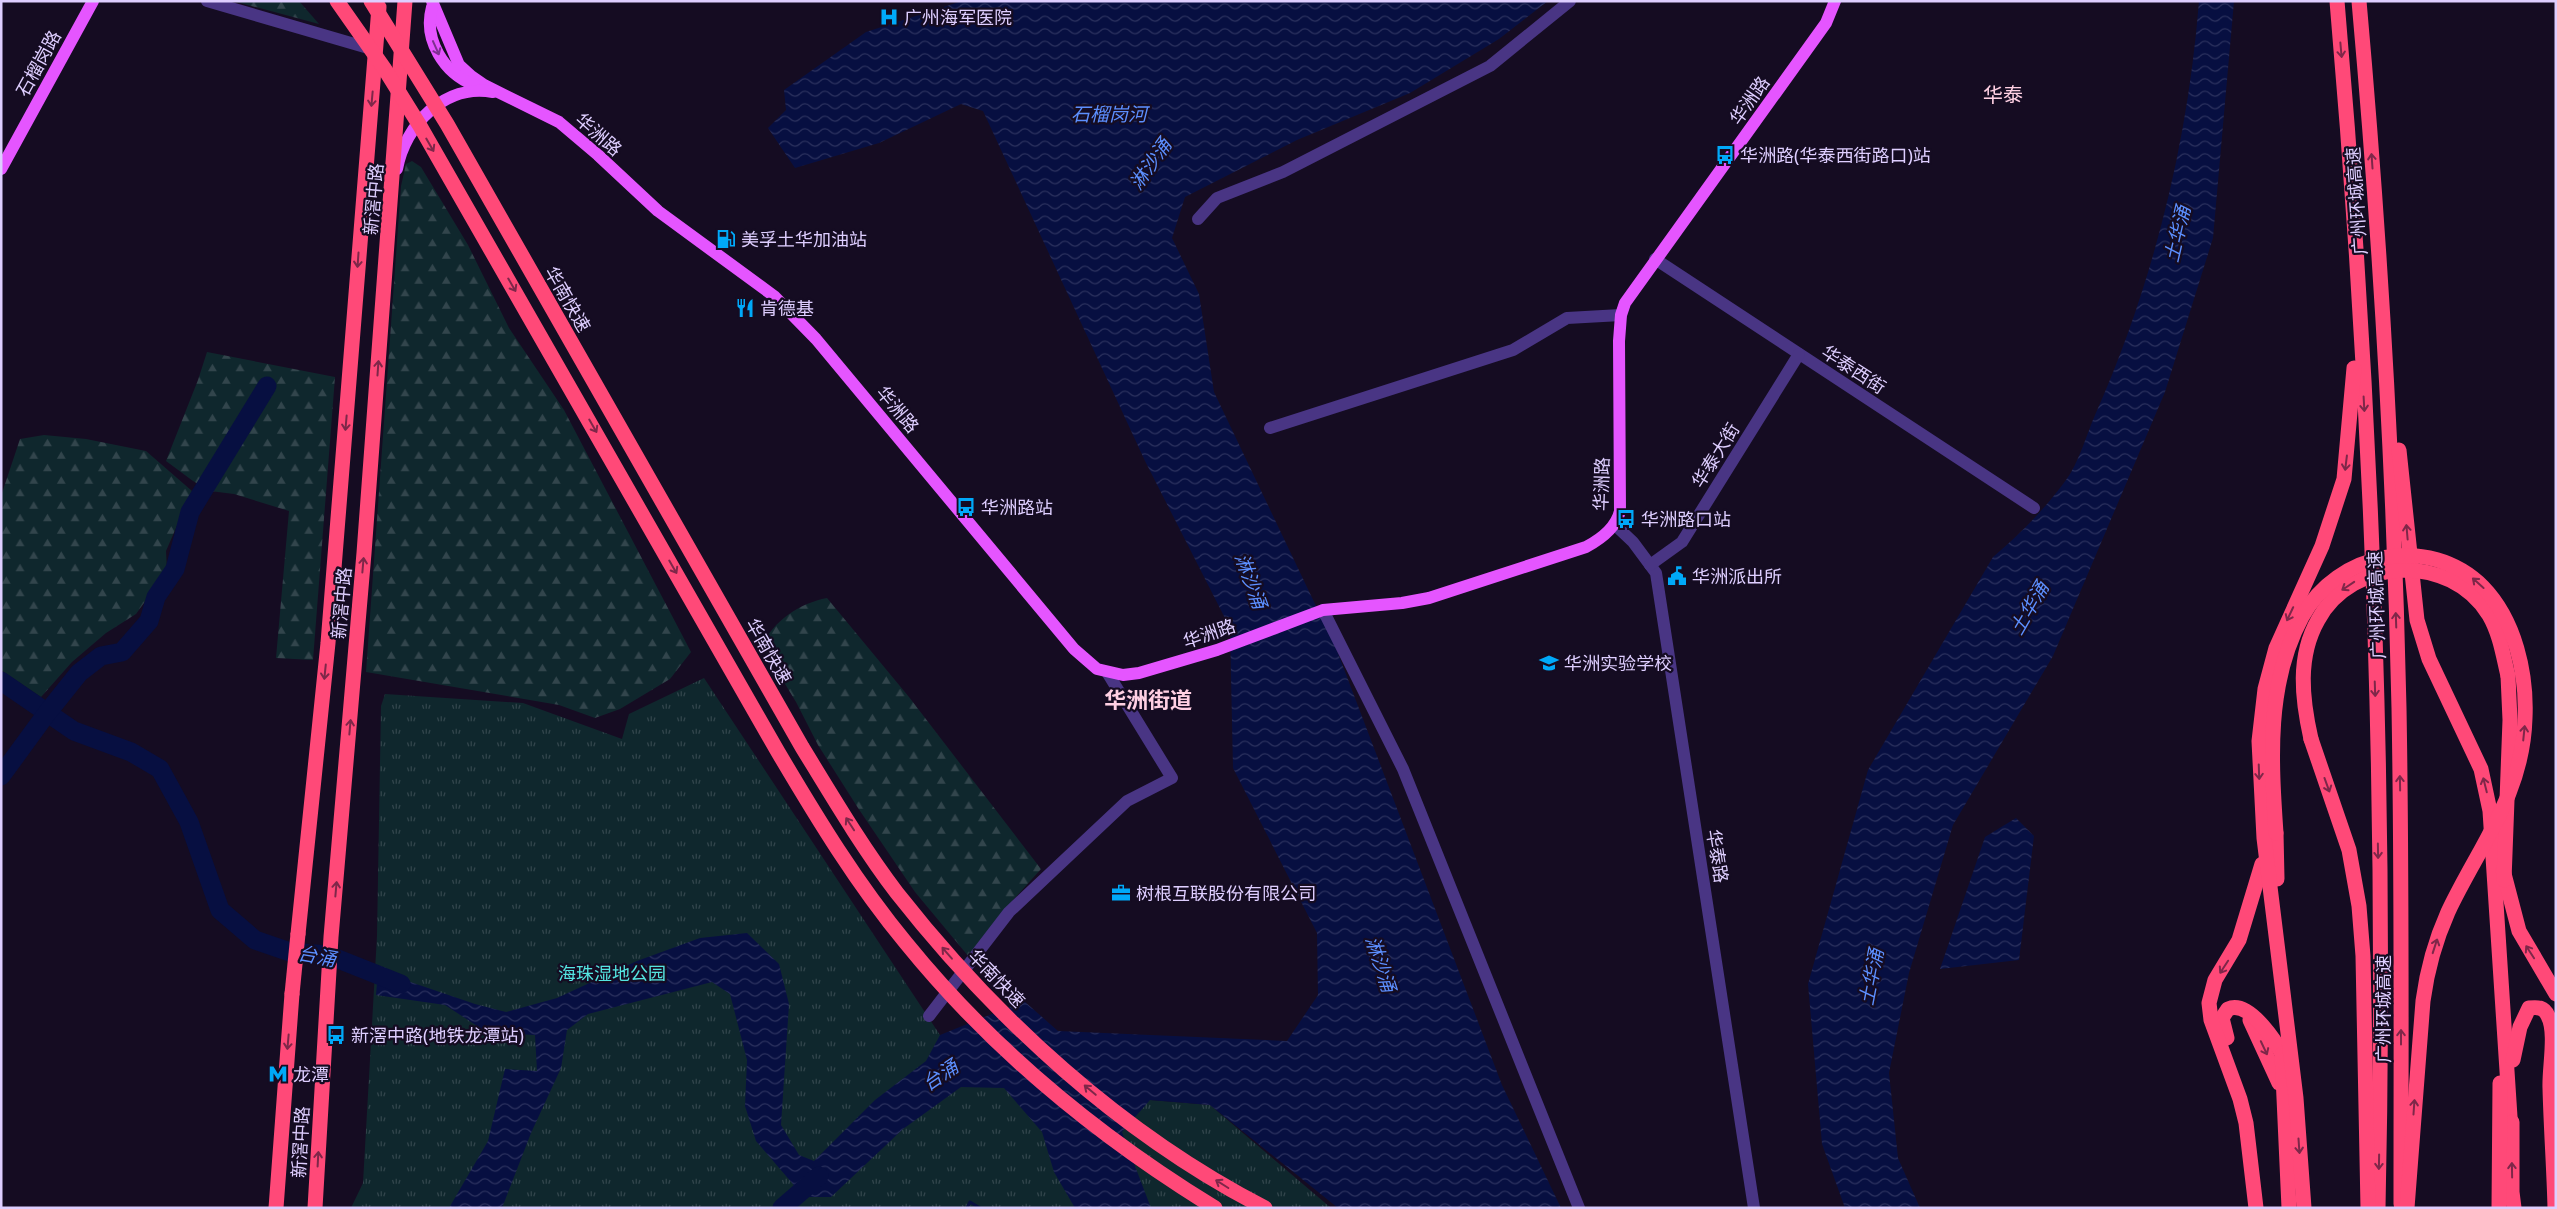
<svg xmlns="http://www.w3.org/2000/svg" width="2557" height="1209" font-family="'Noto Sans','Noto Sans SC',sans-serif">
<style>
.forest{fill:url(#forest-firs)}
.park{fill:url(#park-tufts)}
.water{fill:url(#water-waves)}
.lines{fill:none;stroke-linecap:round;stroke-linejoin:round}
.stream{stroke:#070f41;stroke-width:3}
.river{stroke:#070f41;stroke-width:19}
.minor{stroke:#493584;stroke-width:12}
.major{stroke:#e555ff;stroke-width:12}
.highway{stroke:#ff4978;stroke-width:15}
.highway-bridge{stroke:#ff4978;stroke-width:15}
.oneway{stroke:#7d3090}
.oneway2{stroke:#7e2749}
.labels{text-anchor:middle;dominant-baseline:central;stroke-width:4.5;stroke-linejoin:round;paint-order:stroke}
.poi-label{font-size:18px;fill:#deceff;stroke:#150c22;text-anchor:start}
.street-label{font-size:18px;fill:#deceff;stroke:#150c22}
.park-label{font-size:18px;fill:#54e5e1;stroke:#150c22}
.water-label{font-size:19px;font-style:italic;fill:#5c8fff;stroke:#150c22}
.quarter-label{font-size:20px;fill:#ffd0e3;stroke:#150c22}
.district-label{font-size:22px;font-weight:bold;fill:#ffd0e3;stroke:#150c22}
</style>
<defs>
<pattern id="forest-firs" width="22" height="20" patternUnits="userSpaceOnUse" patternTransform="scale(1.25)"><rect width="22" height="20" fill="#0f272d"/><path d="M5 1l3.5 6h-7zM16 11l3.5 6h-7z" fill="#32454c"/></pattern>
<pattern id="park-tufts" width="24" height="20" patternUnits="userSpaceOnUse" patternTransform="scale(1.25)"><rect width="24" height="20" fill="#0f272d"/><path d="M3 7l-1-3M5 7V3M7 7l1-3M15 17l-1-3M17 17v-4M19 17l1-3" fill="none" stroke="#32454c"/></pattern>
<pattern id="water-waves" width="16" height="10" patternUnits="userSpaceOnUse" patternTransform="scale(1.25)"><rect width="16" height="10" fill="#070f41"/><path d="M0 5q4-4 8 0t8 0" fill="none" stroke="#2b315e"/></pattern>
</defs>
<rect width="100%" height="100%" fill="#150c22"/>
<g class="forest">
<path d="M233,1H299L319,24Z"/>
<path d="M412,161L421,167L468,245L509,328L564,410L691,652L670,679L620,709L595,718L559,705L366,672L401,186L406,164Z"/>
<path d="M207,352L335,377L313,660L276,658L289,511L234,494L210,491L193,481L166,461L198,380Z"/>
<path d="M44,435L86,439L146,451L192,491L166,551L167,571L136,614L106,633L72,662L41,697L1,670V496L20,439Z"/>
<path d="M827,598L909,697L1041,869L1013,900L969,957L915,892L858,808L818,745L796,702L762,646C773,621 800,603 827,598Z"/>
</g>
<path class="park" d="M704,678L940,1035L982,1074L1150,1100L1210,1105L1331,1208H351L363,1183L377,936L381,706L385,694L523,703L622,739L629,714Z"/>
<g class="water">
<path d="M962,1H1548L1499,39L1410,93L1297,140L1185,197L1172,238L1199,294L1214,392L1336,648L1502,1085L1561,1208H1338L1210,1105L1150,1100L1122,1132L1151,1208H1075L1054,1172L1042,1132L1004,1088L961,1087L903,1129L831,1197H804L756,1141L745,1106L747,1060L730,994L712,982L588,1014L567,1030L561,1068L531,1133L502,1208H449L488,1141L505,1069L537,1071L535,1035L488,1033L445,1005L376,995L378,971L475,1004L506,1012L557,998L637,961L700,938L747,933L779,964L789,1004L781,1125L799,1155L814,1161L875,1100L926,1061L940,1035L1024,1001L1058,1031L1287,1041L1318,995L1317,933L1233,768L1230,628L1145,461L983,111L961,104L879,143L795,168L768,128L786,110L784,90L866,32Z"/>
<path d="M2199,1H2234L2213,238L2165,392L2053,656L1953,825L1909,973L1889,1073L1898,1158L1920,1208H1845L1822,1144L1808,984L1868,770L1993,557C2020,534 2045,509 2066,480C2079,462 2086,436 2095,415C2153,285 2188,142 2199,1Z"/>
<path d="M2016,818L2034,836L2019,960L1940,969L1985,837Z"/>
</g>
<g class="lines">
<path class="stream" d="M967,1208L970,1202L980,1208"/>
<g class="river">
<path d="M1,681L74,731L131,752L160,769L189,822L220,910L255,940L290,952L328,955L401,984"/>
<path d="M1,776L47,713L79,673L101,656L122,652L149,621L156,597L175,569L190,512L267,386"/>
<path d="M782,1208L819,1176"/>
</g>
<g class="minor">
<path d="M207,1L375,50"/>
<path d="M1198,219L1217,198L1283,172L1490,66L1570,1"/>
<path d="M1655,259L2034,508"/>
<path d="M1270,428L1513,350L1567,318L1621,315"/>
<path d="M1615,525L1633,542L1656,573L1754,1208"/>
<path d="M1650,565L1682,542L1799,354"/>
<path d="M1323,610L1403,769L1579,1208"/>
<path d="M929,1016L1009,912L1127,801L1172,778L1107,672"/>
</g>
<g class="major">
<path d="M432,1L459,65L471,76L484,85L559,122L598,155L658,211L774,296L816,339L1074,649L1097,669L1123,675L1139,673L1217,650L1323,610L1402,603L1429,598L1586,547C1601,539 1616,528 1620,511L1619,341L1621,315L1625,303L1826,23L1835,1"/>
<path d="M432,7C423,40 444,73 474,85"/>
<path d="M1,169L93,1"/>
<path d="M397,169C405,125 445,83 493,92"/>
</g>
<g class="highway">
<path d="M2337,1C2372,402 2387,806 2378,1208"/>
<path d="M2359,1C2380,236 2394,472 2399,708C2402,873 2401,1038 2401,1204"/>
<path d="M2399,450L2417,620L2429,659L2481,769L2490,811L2511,1132"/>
<path d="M2311,739L2349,850L2359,906L2363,956L2368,1208"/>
<path d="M2276,833L2277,879"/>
<path d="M2503,870L2519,931L2556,994"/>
<path d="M2504,880L2510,720L2508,676"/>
<path d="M298,934L328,643L379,7"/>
<path d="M2250,1020L2279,1083"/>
<path d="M2227,1038L2222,1018L2228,1009C2250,999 2279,1046 2286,1062"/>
<path d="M2282,1054L2289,1208"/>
<path d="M2513,1060L2520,1027L2529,1008C2538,1007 2544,1007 2548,1016C2557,1032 2549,1069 2550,1088C2551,1128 2554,1168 2555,1208"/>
<path d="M2512,1122V1192L2514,1208"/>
<path d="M276,1208L292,994"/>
<path d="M315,1208L331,937L364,553L405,1"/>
<path d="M2256,1208L2246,1123L2240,1099L2211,1020L2209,1003L2215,980L2239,940L2262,864"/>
<path d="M2304,1208L2296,1098L2264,838L2259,741L2265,689L2276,648L2322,546L2344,479L2354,368"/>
<path d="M2499,1208L2500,1083"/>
</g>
<g class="highway-bridge">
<path d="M337,1L384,68L420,126L778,752C817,818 857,884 906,943C992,1049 1099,1137 1215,1208"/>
<path d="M371,1L447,124L802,747C832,796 862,847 897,893C996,1019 1121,1134 1265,1208"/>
<path d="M2311,739C2302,699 2297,657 2318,620C2352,557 2450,552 2489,615C2500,634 2503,655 2508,676"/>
<path d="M2276,833C2271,760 2266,683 2302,617C2337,552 2429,533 2483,587C2515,620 2527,673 2525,718C2523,795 2479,846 2448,912C2435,941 2427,971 2423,1001L2407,1208"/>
<path d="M292,994L298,934"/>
</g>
</g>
<defs><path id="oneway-shaft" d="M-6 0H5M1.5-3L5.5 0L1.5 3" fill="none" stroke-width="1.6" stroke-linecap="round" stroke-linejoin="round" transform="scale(1.25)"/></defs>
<use class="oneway" href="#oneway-shaft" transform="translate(436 48) rotate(66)"/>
<g class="oneway2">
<use href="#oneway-shaft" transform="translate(2341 50) rotate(85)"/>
<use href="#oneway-shaft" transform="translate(372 99) rotate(95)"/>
<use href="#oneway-shaft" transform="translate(430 145) rotate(60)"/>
<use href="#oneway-shaft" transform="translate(2372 161) rotate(-94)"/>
<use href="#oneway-shaft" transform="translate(358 260) rotate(94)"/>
<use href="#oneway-shaft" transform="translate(512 285) rotate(60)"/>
<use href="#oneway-shaft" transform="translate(378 368) rotate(-86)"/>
<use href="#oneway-shaft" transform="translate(2364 404) rotate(87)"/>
<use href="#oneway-shaft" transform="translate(346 423) rotate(95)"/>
<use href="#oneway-shaft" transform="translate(593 426) rotate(60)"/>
<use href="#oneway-shaft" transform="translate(2346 463) rotate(97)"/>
<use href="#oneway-shaft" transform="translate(2407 532) rotate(-95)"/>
<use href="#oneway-shaft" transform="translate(363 565) rotate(-85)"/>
<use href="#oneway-shaft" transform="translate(673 567) rotate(60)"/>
<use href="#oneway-shaft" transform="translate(2478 583) rotate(-138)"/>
<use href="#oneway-shaft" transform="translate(2348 586) rotate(146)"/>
<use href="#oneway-shaft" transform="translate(2290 614) rotate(115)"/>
<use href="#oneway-shaft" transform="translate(2396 620) rotate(-92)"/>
<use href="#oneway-shaft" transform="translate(325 672) rotate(96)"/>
<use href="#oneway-shaft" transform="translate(2375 689) rotate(88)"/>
<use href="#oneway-shaft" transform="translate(350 727) rotate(-85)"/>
<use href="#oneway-shaft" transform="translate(2524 733) rotate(-84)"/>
<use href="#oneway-shaft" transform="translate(2259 772) rotate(88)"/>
<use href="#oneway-shaft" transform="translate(2400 783) rotate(-91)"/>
<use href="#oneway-shaft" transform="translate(2327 785) rotate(70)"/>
<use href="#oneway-shaft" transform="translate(2485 785) rotate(-104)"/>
<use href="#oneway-shaft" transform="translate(850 824) rotate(-123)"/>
<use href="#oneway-shaft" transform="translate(2378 851) rotate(89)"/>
<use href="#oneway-shaft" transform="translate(336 889) rotate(-85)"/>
<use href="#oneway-shaft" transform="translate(2435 946) rotate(-72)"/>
<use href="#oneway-shaft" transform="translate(2530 952) rotate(-123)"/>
<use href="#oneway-shaft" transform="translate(947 953) rotate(-131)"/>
<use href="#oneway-shaft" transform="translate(2224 967) rotate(123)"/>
<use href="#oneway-shaft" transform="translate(2401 1037) rotate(-90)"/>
<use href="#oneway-shaft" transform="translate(288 1042) rotate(95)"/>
<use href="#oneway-shaft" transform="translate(2264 1048) rotate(65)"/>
<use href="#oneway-shaft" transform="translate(1090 1090) rotate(-140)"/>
<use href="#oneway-shaft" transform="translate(2414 1107) rotate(-86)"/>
<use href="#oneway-shaft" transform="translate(2299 1146) rotate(86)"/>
<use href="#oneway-shaft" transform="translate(318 1159) rotate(-87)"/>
<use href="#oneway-shaft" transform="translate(2379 1162) rotate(91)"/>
<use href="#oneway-shaft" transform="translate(2512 1170) rotate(-91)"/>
<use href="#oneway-shaft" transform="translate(1222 1184) rotate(-148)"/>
</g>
<defs>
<g id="hospital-bare" transform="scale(1.5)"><path d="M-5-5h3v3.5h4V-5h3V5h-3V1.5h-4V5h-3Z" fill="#00a9f9" stroke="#150c22" stroke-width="2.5" paint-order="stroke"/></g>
<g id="bus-bare" transform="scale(1.5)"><path d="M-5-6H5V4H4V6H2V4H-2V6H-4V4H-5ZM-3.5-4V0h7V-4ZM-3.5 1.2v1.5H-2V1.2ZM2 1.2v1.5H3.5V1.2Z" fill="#00a9f9" stroke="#150c22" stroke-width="2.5" paint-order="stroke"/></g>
<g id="fuel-bare" transform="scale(1.5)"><path d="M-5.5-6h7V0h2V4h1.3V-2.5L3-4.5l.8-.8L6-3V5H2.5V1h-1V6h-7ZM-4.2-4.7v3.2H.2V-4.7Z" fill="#00a9f9" stroke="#150c22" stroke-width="2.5" paint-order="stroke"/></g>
<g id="restaurant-bare" transform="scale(1.5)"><path d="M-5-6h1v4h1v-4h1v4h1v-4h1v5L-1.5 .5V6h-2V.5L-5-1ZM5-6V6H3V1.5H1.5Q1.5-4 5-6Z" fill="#00a9f9" stroke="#150c22" stroke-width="2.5" paint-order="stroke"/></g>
<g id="civic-bare" transform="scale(1.5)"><path d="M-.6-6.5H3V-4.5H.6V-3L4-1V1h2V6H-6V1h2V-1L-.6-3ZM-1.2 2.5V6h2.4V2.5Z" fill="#00a9f9" stroke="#150c22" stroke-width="2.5" paint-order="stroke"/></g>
<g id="school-bare" transform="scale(1.5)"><path d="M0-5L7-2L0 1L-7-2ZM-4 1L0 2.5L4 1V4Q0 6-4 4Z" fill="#00a9f9" stroke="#150c22" stroke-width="2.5" paint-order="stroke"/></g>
<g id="office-bare" transform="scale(1.5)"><path d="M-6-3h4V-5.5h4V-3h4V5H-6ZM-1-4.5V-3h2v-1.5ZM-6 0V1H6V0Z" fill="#00a9f9" stroke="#150c22" stroke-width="2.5" paint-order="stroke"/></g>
<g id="metro-bare" transform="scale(1.5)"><path d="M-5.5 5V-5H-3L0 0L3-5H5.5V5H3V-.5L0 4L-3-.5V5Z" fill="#00a9f9" stroke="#150c22" stroke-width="2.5" paint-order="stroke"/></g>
</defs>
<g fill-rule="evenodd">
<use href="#hospital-bare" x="889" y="17"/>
<use href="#bus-bare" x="1725" y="155"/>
<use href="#fuel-bare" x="726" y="239"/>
<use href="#restaurant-bare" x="745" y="308"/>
<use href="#bus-bare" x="966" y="507"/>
<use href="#bus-bare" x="1626" y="519"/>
<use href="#civic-bare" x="1677" y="576"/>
<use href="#school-bare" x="1549" y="663"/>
<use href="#office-bare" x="1121" y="893"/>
<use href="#bus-bare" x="336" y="1035"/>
<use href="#metro-bare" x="278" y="1074"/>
</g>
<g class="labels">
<g class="poi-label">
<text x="904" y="17">广州海军医院</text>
<text x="1740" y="155">华洲路(华泰西街路口)站</text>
<text x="741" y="239">美孚土华加油站</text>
<text x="760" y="308">肯德基</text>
<text x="981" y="507">华洲路站</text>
<text x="1641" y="519">华洲路口站</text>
<text x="1692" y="576">华洲派出所</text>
<text x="1564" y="663">华洲实验学校</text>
<text x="1136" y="893">树根互联股份有限公司</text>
<text x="351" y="1035">新滘中路(地铁龙潭站)</text>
<text x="293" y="1074">龙潭</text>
</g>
<g class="street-label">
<text transform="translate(38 63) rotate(-61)">石榴岗路</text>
<text transform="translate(1749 100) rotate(-55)">华洲路</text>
<text transform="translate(599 134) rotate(41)">华洲路</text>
<text transform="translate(373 199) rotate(-85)">新滘中路</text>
<text transform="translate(2356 201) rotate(-94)">广州环城高速</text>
<text transform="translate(568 299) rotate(60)">华南快速</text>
<text transform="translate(1854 369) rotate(33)">华泰西街</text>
<text transform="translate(898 409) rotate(50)">华洲路</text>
<text transform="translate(1715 455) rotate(-58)">华泰大街</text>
<text transform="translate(1601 484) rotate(-88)">华洲路</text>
<text transform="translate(341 603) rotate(-85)">新滘中路</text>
<text transform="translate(2376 605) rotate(-92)">广州环城高速</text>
<text transform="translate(1209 633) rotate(-19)">华洲路</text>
<text transform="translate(769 651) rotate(60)">华南快速</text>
<text transform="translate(1718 856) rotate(81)">华泰路</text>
<text transform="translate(997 978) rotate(46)">华南快速</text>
<text transform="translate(2383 1009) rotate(-90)">广州环城高速</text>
<text transform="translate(300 1142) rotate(-87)">新滘中路</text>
</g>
<g class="park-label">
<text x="612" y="973">海珠湿地公园</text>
</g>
<g class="water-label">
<text x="1109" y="114">石榴岗河</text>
<text transform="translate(1150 164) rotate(-55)">淋沙涌</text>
<text transform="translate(2177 234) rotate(-77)">土华涌</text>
<text transform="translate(1251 581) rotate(70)">淋沙涌</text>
<text transform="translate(2029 608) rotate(-60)">土华涌</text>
<text transform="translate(317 956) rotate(10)">台涌</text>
<text transform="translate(1381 964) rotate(72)">淋沙涌</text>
<text transform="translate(1871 977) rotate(-79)">土华涌</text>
<text transform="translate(940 1075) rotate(-34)">台涌</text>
</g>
<g class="quarter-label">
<text x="2003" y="94">华泰</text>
</g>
<g class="district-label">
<text x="1148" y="699">华洲街道</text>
</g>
</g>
<rect width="2557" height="1209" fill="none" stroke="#deceff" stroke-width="5"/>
</svg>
